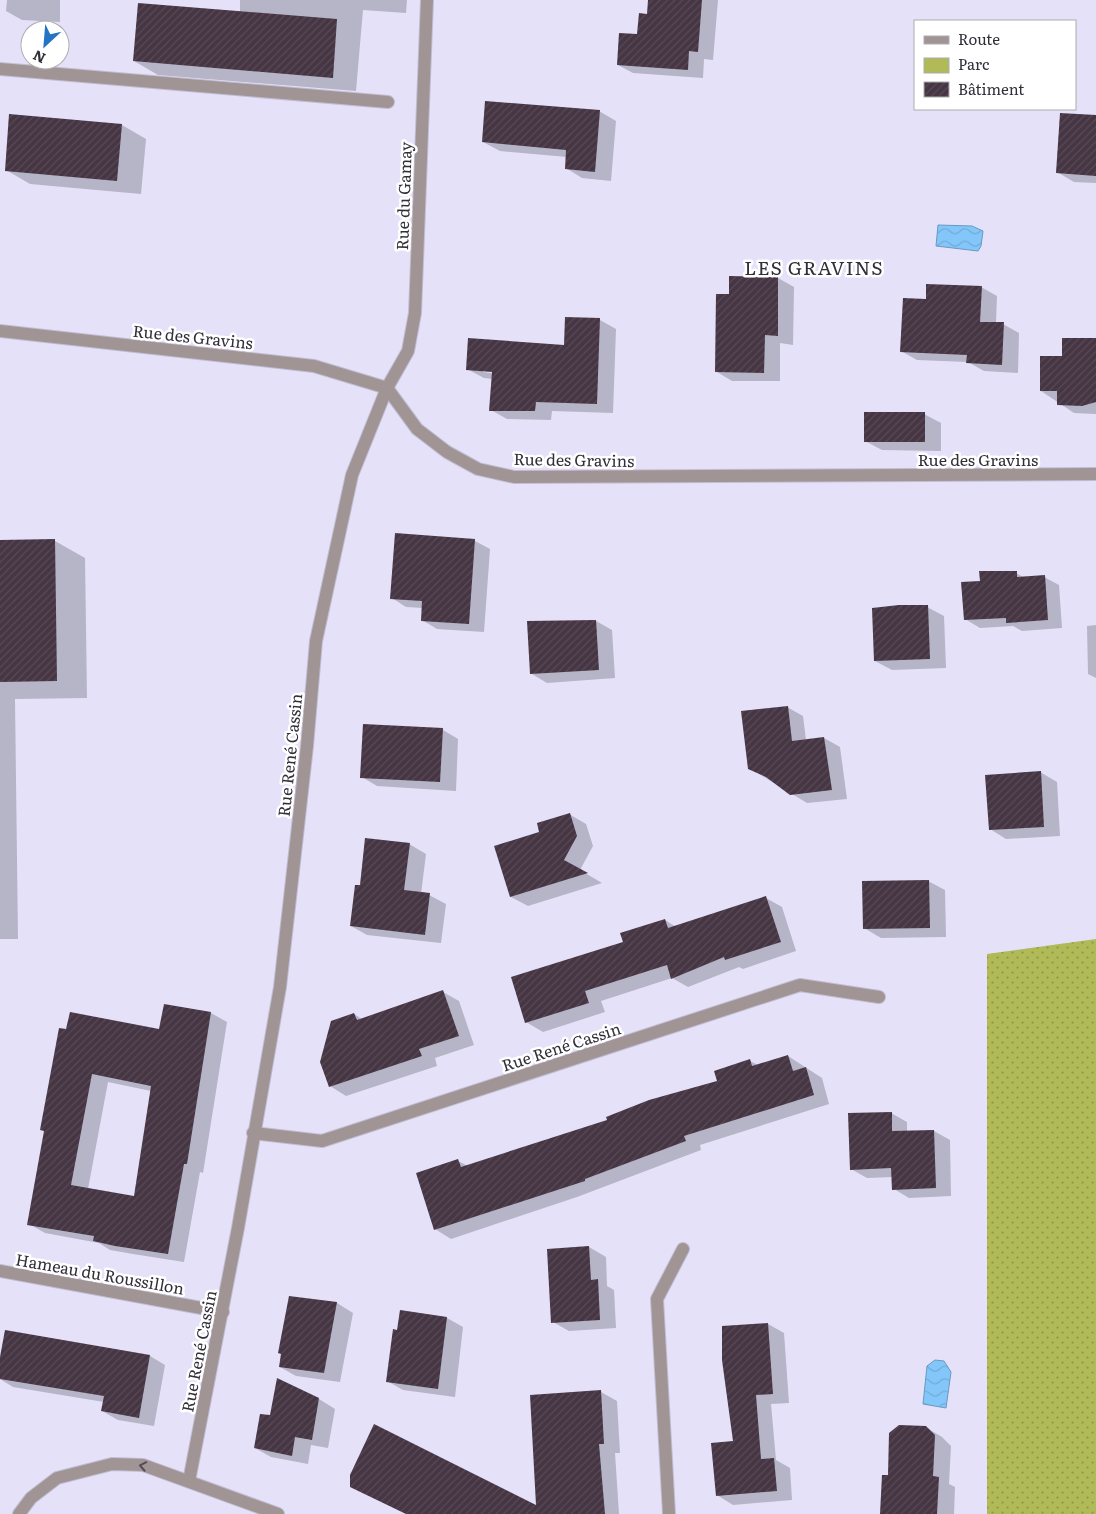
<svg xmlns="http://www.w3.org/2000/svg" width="1096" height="1514" font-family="Literata,serif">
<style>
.green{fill:url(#green-dots)}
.water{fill:url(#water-waves);stroke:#6a99c0}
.shadow{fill:#0003;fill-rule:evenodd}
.building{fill:url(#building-hatch);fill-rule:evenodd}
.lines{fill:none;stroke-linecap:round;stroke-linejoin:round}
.minor-casing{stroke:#c0bdd2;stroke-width:14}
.minor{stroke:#a09494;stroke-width:12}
.oneway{stroke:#524d54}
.labels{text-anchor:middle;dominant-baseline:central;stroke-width:5;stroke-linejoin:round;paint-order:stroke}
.street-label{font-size:16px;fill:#312f38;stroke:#fff}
.quarter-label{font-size:19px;letter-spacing:1px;fill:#312f38;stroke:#fff}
</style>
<defs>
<pattern id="green-dots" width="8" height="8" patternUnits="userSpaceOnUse" patternTransform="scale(1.25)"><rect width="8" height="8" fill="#b0ba57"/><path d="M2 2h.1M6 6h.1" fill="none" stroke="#909849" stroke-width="1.8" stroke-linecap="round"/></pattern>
<pattern id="water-waves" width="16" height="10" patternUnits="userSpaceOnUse" patternTransform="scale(1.25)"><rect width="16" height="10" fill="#83c7fa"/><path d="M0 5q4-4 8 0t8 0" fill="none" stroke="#72abd7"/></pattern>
<pattern id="building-hatch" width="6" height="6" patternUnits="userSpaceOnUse" patternTransform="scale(1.25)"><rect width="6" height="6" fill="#463543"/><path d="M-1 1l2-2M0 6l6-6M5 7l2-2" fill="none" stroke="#584a56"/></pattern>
</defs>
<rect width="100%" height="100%" fill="#e4e1f9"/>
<path class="green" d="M1096,939V1514H987V954Z"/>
<g class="water">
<path d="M938,225L972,226L983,231L981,246L978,251L936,246Z"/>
<path d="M935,1360L944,1361L951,1372L946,1408L923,1404L927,1366Z"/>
</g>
<g class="shadow">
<path d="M7,0H60V22L22,20L6,11Z"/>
<path d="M240,0H407L406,13L363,10L356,91L158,75L134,61L240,13Z"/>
<path d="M650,0H718L713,60L704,59L703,78L633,73L618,65L638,36L648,15Z"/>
<path d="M599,111L616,121L611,181L582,178L566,168L567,157L500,151L483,142Z"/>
<path d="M1096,116V183L1074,182L1057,172Z"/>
<path d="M122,125L146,139L141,194L30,184L6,170Z"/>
<path d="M778,278L794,287L793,345L780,343V381H732L717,372L731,296Z"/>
<path d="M981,287L997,296L996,323L1003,324L1019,333L1018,373L984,371L968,362L917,360L901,351L927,300Z"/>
<path d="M566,318L600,320L616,329L613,413L552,411L551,420L507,419L491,410L493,379L484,378L467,369L565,347ZM483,370L498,371V374L483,372Z"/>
<path d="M1096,340V414L1074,413L1041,391L1064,358Z"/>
<path d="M924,414L941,423V451L882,450L865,441Z"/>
<path d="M396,534L475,541L490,549L484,632L437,629L422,620L423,608L406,607L392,598Z"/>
<path d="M0,541H55L85,558L87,698L15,699L18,939H0Z"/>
<path d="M1016,573L1025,578L1044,577L1059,585L1062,628L1022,631L1013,626L980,628L965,619L982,582Z"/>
<path d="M927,607L944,616L946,668L892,670L875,661Z"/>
<path d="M596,621L612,630L615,678L547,683L532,674Z"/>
<path d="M1096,625V678L1088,674L1087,626Z"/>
<path d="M787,707L803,716L806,740L824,738L840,747L847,799L807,803L749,768Z"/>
<path d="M443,730L458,739L456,791L377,786L362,777Z"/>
<path d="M1040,772L1057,782L1060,836L1006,839L990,829Z"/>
<path d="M569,814L586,824L593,846L580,870L602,883L528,906L511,897L541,833Z"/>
<path d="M409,844L426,854L421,894L429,895L446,904L441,943L367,935L351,926L361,886Z"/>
<path d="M928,881L945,890L946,937L881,938L864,928Z"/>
<path d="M766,898L782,907L796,951L743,969L739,967L688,987L672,978L601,1001L605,1012L543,1032L526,1022L625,942L665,920L676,927Z"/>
<path d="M443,992L459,1001L474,1045L435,1058L437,1066L346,1096L330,1086L354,1014L362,1019Z"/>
<path d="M211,1013L227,1022L203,1173L200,1172L184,1262L133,1254L110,1250L99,1243L45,1233L29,1224L45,1132L56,1047L160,1030ZM108,1082L151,1091L135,1198L88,1189Z"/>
<path d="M788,1056L822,1078L829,1104L700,1145L701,1150L577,1197L451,1239L435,1229L458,1161L468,1166L609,1121L718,1082L750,1061L758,1065Z"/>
<path d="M891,1113L907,1122V1132L934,1131L950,1140L951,1196L909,1198L894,1189L893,1177L867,1178L851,1169Z"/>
<path d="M589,1247L606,1257L607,1286L614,1290L616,1328L569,1331L553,1322L548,1250Z"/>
<path d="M290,1297L337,1303L353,1313L340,1382L296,1376L280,1367Z"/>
<path d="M447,1318L463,1327L455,1397L403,1390L387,1381L398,1331Z"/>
<path d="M768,1324L784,1333L789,1403L771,1404L776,1460L790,1468L792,1500L733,1505L717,1495L735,1442Z"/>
<path d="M150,1356L165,1365L154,1426L118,1420L102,1411L104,1402L13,1387L0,1379V1364Z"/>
<path d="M601,1392L617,1401L620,1453H615L619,1514H552Z"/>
<path d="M319,1399L335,1409L328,1448L311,1445L308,1464L271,1457L255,1448L271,1417Z"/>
<path d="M925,1427L942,1437L951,1446L949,1484L955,1487L954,1514H881L889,1476Z"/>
</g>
<g class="building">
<path d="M648,0H702L698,52L689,51L688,70L617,65L619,33L637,34L639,13L647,14Z"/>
<path d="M138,3L337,19L333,78L133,61Z"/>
<path d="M485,101L600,110L595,172L565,169L566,150L482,142Z"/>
<path d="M1060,113L1096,115V176L1056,173Z"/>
<path d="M9,114L122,124L117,181L5,171Z"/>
<path d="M729,276L778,277V336L765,335L764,373L715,372L716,294H729Z"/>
<path d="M926,284L982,286L980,322H1004L1002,365L966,363L967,355L900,352L903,298L926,299Z"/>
<path d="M565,317L600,318L597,404L536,402L535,411H489L492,372L466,370L468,338L564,345Z"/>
<path d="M1062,338H1096V402L1082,406L1057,405V391H1040V356H1062Z"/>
<rect x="864" y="412" width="61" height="30"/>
<path d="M395,533L475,539L469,624L421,621L422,601L390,599Z"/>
<path d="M55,539L57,681L0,682V540Z"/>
<path d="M979,571H1017V577L1045,575L1048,620L1006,623V618L964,620L961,582L980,581Z"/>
<path d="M899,605H928L930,659L874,661L872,608Z"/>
<path d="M596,620L599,670L530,674L527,621Z"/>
<path d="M788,706L792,741L824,737L832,790L790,795L766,777L748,769L741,711Z"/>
<path d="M363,724L443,728L440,782L360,778Z"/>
<path d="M1041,771L1044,827L989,830L985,775Z"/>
<path d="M570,813L577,836L564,860L588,873L510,897L494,846L539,832L537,823Z"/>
<path d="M365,838L410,843L404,890L430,893L425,935L350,926L355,885H360Z"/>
<path d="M929,880L930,928L863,929L862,881Z"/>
<path d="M766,896L781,942L725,960L724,957L671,979L667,965L585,991L589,1003L525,1023L511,977L623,942L620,933L665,919L668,928Z"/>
<path d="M443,990L459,1036L419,1049L422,1056L329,1087L320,1062L331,1021L354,1013L357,1020Z"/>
<path d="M164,1004L211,1012L187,1164H184L168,1254L115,1246L93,1241L94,1236L27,1225L44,1131L40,1130L59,1028L66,1029L70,1012L159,1029ZM92,1074L151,1086L134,1196L71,1185Z"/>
<path d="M788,1055L793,1071L806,1067L814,1095L684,1136L686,1141L585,1179V1181L434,1230L416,1173L458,1159L461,1167L607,1120L606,1117L649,1100L717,1081L714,1071L750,1059L752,1066Z"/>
<path d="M892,1112V1131L934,1130L936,1188L892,1190L891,1168L850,1170L848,1113Z"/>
<path d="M589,1246L591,1280L598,1279L600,1320L551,1323L547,1249Z"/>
<path d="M289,1296L337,1302L324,1373L279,1367L281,1354L278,1353Z"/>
<path d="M400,1310L447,1317L438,1389L386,1382L393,1329L397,1330Z"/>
<path d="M768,1323L773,1394L756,1395L761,1459L774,1458L777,1491L716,1496L711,1443L733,1441L722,1360V1326Z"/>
<path d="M5,1330L150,1355L139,1418L101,1411L104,1396L0,1379V1357Z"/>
<path d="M277,1378L319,1398L312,1440L295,1437L292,1456L254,1448L260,1414L270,1415Z"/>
<path d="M601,1390L604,1444H599L605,1514H406L350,1487V1475L374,1424L536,1505L530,1395Z"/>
<path d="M899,1425L926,1426L935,1435L933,1476L939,1477L937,1514H880L882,1475H888L889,1433Z"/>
</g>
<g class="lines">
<g class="minor-casing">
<g id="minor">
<path d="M0,69L388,102"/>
<path d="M0,331L314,366L387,388L417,429L447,452L478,469L514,477L1096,474"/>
<path d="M253,1133L322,1141L800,985L879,997"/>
<path d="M0,1271L223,1312"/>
<path d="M189,1481L238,1228L280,987L307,746L316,641L352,475L387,388L408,351L415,313L427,0"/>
<path d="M19,1514L31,1498L57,1478L112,1464L143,1465L278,1514"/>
<path d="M669,1514L657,1299L683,1249"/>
</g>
</g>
<use href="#minor" class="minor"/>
</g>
<defs><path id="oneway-chevron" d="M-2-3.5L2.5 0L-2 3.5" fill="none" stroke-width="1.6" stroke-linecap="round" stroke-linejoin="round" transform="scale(1.25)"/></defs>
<use class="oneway" href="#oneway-chevron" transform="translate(143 1466) rotate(-169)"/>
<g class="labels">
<g class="street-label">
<text transform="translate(403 196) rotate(-88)">Rue du Gamay</text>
<text transform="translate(193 336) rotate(6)">Rue des Gravins</text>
<text transform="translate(574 459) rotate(1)">Rue des Gravins</text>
<text x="978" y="459">Rue des Gravins</text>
<text transform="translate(289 755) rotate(-84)">Rue René Cassin</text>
<text transform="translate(561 1046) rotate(-18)">Rue René Cassin</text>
<text transform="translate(100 1273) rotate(10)">Hameau du Roussillon</text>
<text transform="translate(198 1351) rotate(-79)">Rue René Cassin</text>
</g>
<g class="quarter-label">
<text x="814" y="267">LES GRAVINS</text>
</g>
</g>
<rect x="914" y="20" width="162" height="90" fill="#ffffff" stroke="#adacaf"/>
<rect x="924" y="36" width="25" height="8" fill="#a09494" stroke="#adacaf"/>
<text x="958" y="45" font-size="15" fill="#312f38">Route</text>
<rect x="924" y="58" width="25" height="15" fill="#b0ba57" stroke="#adacaf"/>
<text x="958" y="70" font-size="15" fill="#312f38">Parc</text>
<rect x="924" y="82" width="25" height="15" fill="url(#building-hatch)" stroke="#adacaf"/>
<text x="958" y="95" font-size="15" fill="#312f38">Bâtiment</text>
<g transform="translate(45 45) rotate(206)"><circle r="24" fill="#ffffff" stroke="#adacaf"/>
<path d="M0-4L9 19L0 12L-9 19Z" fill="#2474c3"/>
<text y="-8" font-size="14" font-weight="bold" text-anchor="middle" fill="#312f38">N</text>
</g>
</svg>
